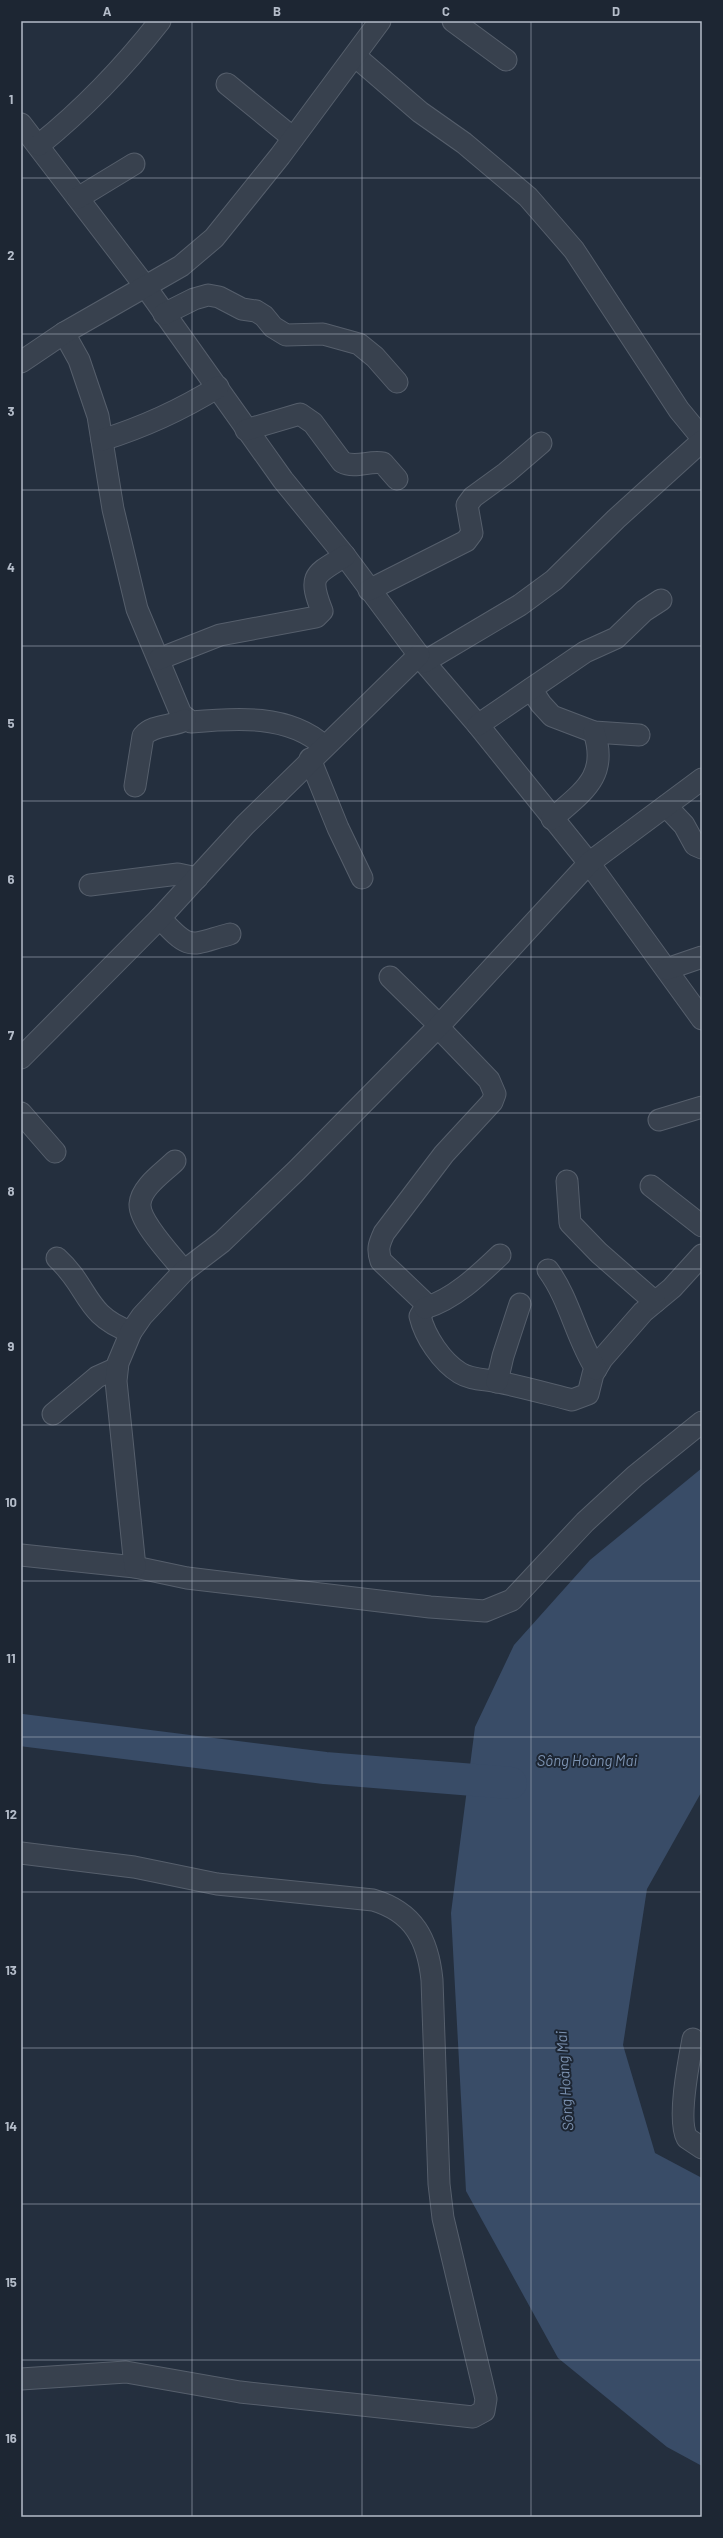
<svg xmlns="http://www.w3.org/2000/svg" width="723" height="2538" font-family="Barlow,sans-serif">
<style>
.water{fill:#394c67}
.lines{fill:none;stroke-linecap:round;stroke-linejoin:round}
.river{stroke:#394c67;stroke-width:32}
.minor-casing{stroke:#565f6c;stroke-width:23}
.minor{stroke:#38414e;stroke-width:21}
.grid{fill:none;stroke:#b4bcc9;stroke-width:1;stroke-opacity:0.55}
.labels{text-anchor:middle;dominant-baseline:central;stroke-width:4;stroke-linejoin:round;paint-order:stroke}
.water-label{font-size:15px;font-style:italic;fill:#7c92b1;stroke:#1d2633}
.neatline{fill:none;stroke:#b4bcc9;stroke-width:1.5}
.grid-label{font-size:13px;text-anchor:middle;font-weight:bold;fill:#b4bcc9}
</style>
<rect width="100%" height="100%" fill="#242f3e"/>
<path class="water" d="M702,1468V1791L647,1889L623,2045L655,2153L702,2178V2466L667,2447L558,2358L466,2191L451,1913L475,1727L514,1645L590,1560Z"/>
<g class="lines">
<path class="river" d="M21,1730L325,1768L511,1783"/>
<g class="minor-casing">
<g id="minor">
<path d="M453,21L506,60"/>
<path d="M355,56L420,112L464,143L528,197L574,250L679,410L702,438"/>
<path d="M227,84L293,138"/>
<path d="M21,124L145,286L283,480L345,556L424,662L478,725L589,863L702,1019"/>
<path d="M39,145C85,108 124,67 160,21"/>
<path d="M78,198L134,164"/>
<path d="M164,314L194,299L208,295L219,297L242,309L256,311L264,316L273,327L286,335L323,334L359,344L375,357L397,382"/>
<path d="M64,333L79,360L98,416L113,509L137,609L181,714L191,722C236,718 289,714 324,746"/>
<path d="M21,362L64,333L181,266L214,238L280,156L380,21"/>
<path d="M246,430L300,414L313,423L342,462C356,469 369,460 383,463L397,479"/>
<path d="M102,440C144,427 181,410 218,387"/>
<path d="M369,590L466,541L472,533L467,505L473,497L506,473L541,443"/>
<path d="M159,659L220,635L316,617L322,611C308,575 314,575 345,556"/>
<path d="M424,662L520,605L554,580L616,519L702,441"/>
<path d="M531,689L541,704L552,716L594,732L639,735"/>
<path d="M478,725L585,652L616,638L644,611L661,600"/>
<path d="M310,759L338,828L362,878"/>
<path d="M135,786L143,736C153,724 172,727 185,720"/>
<path d="M666,806L684,825L695,845L702,848"/>
<path d="M552,819C582,792 609,777 594,732"/>
<path d="M90,885L178,874L197,878"/>
<path d="M160,918C191,952 189,945 230,934"/>
<path d="M667,969L702,957"/>
<path d="M390,977L440,1026"/>
<path d="M438,1027L489,1080L495,1094L492,1102L444,1154L384,1233C379,1244 377,1249 381,1261L424,1302L425,1308L420,1316C425,1337 442,1362 460,1373C471,1380 486,1379 498,1382C523,1387 548,1394 572,1400L588,1394L593,1374L602,1359L643,1312L672,1288L702,1255"/>
<path d="M21,1058L160,918L245,825L419,655"/>
<path d="M21,1113L55,1152"/>
<path d="M659,1120L702,1107"/>
<path d="M175,1161C164,1172 141,1187 140,1204C139,1222 173,1257 184,1271"/>
<path d="M567,1181L570,1223L599,1253L655,1302"/>
<path d="M651,1186L702,1226"/>
<path d="M57,1258C90,1288 84,1315 131,1332"/>
<path d="M548,1270C570,1300 576,1338 596,1369"/>
<path d="M425,1308C454,1299 478,1276 500,1255"/>
<path d="M497,1382L503,1356L520,1304"/>
<path d="M53,1414L97,1377L117,1368"/>
<path d="M21,1555L135,1567L187,1578L430,1607L485,1611L512,1600L585,1522L635,1476L702,1422"/>
<path d="M135,1567L116,1381L118,1363L131,1332L142,1316L184,1271L222,1242L296,1171L438,1027L589,863L702,779"/>
<path d="M21,1853L134,1867L217,1884L373,1900C414,1912 428,1940 432,1980L439,2184L443,2218L486,2399L484,2411L473,2417L240,2392L126,2372L21,2379"/>
<path d="M693,2039C689,2060 677,2120 687,2138L702,2148"/>
</g>
</g>
<use href="#minor" class="minor"/>
</g>
<path class="grid" d="M192,21V2517M362,21V2517M531,21V2517M21,178H702M21,334H702M21,490H702M21,646H702M21,801H702M21,957H702M21,1113H702M21,1269H702M21,1425H702M21,1581H702M21,1737H702M21,1892H702M21,2048H702M21,2204H702M21,2360H702"/>
<g class="labels">
<g class="water-label">
<text x="587" y="1760">Sông Hoàng Mai</text>
<text transform="translate(564 2081) rotate(-94)">Sông Hoàng Mai</text>
</g>
</g>
<rect width="723" height="2538" fill="none" stroke="#1d2633" stroke-width="44"/>
<rect x="22" y="22" width="679" height="2494" class="neatline"/>
<g class="grid-label">
<text x="107" y="16">A</text>
<text x="277" y="16">B</text>
<text x="446" y="16">C</text>
<text x="616" y="16">D</text>
<text x="11" y="104">1</text>
<text x="11" y="260">2</text>
<text x="11" y="416">3</text>
<text x="11" y="572">4</text>
<text x="11" y="728">5</text>
<text x="11" y="884">6</text>
<text x="11" y="1040">7</text>
<text x="11" y="1196">8</text>
<text x="11" y="1351">9</text>
<text x="11" y="1507">10</text>
<text x="11" y="1663">11</text>
<text x="11" y="1819">12</text>
<text x="11" y="1975">13</text>
<text x="11" y="2131">14</text>
<text x="11" y="2287">15</text>
<text x="11" y="2443">16</text>
</g>
</svg>
